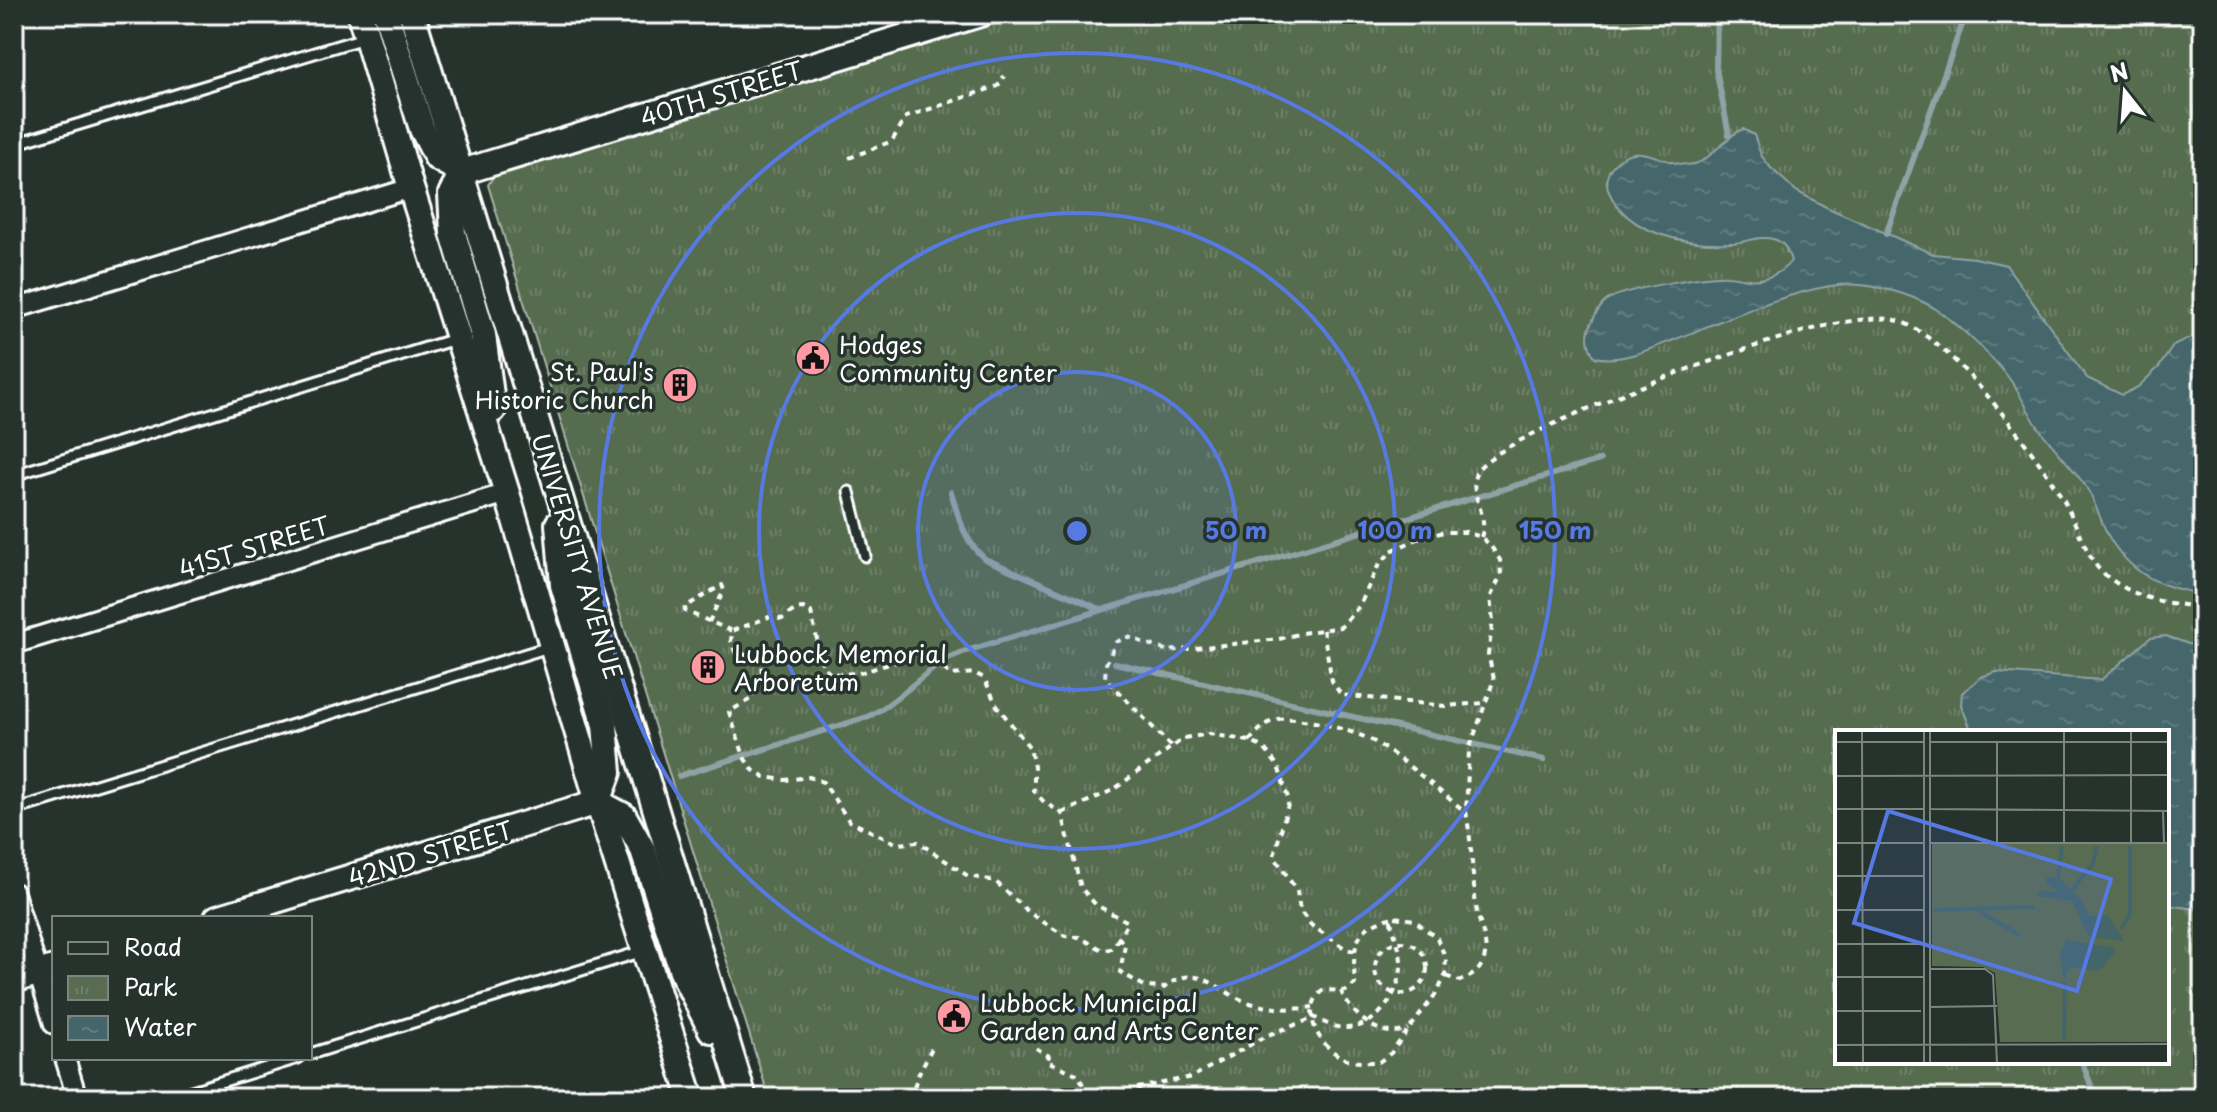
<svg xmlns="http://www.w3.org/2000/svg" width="2217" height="1112" font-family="'Playpen Sans',sans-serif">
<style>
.park{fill:url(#park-tufts);stroke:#abb6a8;stroke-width:2;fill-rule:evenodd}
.water{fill:url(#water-ripples);stroke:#8fa3a6;stroke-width:2}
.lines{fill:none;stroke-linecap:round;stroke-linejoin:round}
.stream{stroke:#8fa3a6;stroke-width:6}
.lane-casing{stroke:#fff;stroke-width:15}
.street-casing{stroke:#fff;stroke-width:24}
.secondary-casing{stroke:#fff;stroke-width:30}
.path{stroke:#fff;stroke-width:4;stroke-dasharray:6 6;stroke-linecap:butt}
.lane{stroke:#26332d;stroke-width:9}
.street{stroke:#26332d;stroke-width:18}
.secondary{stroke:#26332d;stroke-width:24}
.ring{fill:none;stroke:#567ae2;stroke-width:4}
.labels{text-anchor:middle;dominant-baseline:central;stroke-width:7;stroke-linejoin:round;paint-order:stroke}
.street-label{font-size:24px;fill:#fff;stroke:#26332d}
.poi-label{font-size:24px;fill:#fff;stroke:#26332d;text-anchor:start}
.inset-river{fill:none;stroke:#44666a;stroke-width:4}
.inset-road{fill:none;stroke:#7d8581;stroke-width:2}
.view{fill:#567ae2;fill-opacity:0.15;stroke:#567ae2;stroke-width:4}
.inset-edge{fill:none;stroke:#fff;stroke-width:4}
.centre{fill:#567ae2;stroke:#26332d;stroke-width:4}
.ring-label{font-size:24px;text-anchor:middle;font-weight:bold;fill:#567ae2;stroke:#26332d;stroke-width:7;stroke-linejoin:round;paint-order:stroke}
</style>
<defs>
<pattern id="park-tufts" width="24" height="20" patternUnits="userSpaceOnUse" patternTransform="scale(2)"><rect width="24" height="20" fill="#576c50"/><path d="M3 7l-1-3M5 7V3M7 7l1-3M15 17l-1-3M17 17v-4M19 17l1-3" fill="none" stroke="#70826a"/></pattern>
<pattern id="water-ripples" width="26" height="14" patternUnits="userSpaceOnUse" patternTransform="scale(2)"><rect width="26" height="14" fill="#44666a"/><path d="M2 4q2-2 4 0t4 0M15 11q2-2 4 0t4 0" fill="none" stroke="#607d80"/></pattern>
</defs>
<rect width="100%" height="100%" fill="#26332d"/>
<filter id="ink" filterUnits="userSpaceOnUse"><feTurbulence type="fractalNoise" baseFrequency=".0125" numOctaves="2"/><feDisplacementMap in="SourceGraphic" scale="16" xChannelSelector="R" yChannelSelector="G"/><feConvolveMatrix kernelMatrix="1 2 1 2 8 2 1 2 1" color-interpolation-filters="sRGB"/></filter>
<g filter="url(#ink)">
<path class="park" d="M1027,14H2203V1098H769L488,185L493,177ZM1837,732H2167V1062H1837Z"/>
<g class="water">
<path d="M1743,129L1754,135L1761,155L1771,168L1796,191L1826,207L1933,254L1975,258L2006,265L2087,378L2122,395L2138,387L2159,367L2173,346L2203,332V594C2164,588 2135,577 2112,542C2101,525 2097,504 2086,487C2073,467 2055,450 2041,431C2030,416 2023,399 2013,384C1999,362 1949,314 1925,303C1899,290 1859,281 1831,286C1780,294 1719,322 1671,341C1648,350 1619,363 1595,357C1587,346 1586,334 1592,322C1596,313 1602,302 1611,298C1627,289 1710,274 1728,276C1742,277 1751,282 1765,278C1776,275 1784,270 1791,261C1788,251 1785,242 1773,239C1759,235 1746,243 1731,243C1688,245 1629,236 1609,192C1603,176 1610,166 1623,157C1643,143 1671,169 1694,164C1710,161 1724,137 1743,129Z"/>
<path d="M2166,636L2203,649V910L2167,905V732H1972L1961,705L1962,693L1981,677L1996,672L2101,680L2150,638Z"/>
</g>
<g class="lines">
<g class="stream">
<path d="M1717,14L1716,69L1729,135"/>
<path d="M1886,234L1966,14"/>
<path d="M951,492C959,518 964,541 985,559L1102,610"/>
<path d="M1115,663L1544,760"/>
<path d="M679,776L867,717C903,700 925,667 963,652L1600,460"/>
<path d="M2082,1062L2096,1098"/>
</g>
<g class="lane-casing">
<g id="lane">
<path d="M14,144L367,37"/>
<path d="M14,475L458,338"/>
<path d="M849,492L865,556"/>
<path d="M14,810L549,647"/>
<path d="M310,1054L643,951"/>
<path d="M169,1098L298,1058"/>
</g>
</g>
<g class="street-casing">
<g id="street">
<path d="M14,309L411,188"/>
<path d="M14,644L507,493"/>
<path d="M14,893L54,1024"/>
<path d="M65,1058L77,1098"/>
</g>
</g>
<g class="secondary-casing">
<g id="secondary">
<path d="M360,14L411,188L507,493L598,802L691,1098"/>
<path d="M386,14L422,129L437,158L462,172"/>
<path d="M412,14L744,1098"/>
<path d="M462,172L980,14"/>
<path d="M462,172L451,194L453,233L483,335L493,410"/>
<path d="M558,524L563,585L605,725L609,772L598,802"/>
<path d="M598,802L624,816L643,850L683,974L711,1030"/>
<path d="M217,918L598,802"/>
<path d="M14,980L54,968"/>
</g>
</g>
<g class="path">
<path d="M849,158L892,141L906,117L998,86L1004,76"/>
<path d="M1481,537C1490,515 1468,495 1476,473C1487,445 1656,380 1691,368C1742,351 1838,314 1890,319C1943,325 2035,453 2063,499C2074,517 2088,561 2103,573C2132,598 2165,604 2203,607"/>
<path d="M709,622L724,590L722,585L685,607V611L732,631"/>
<path d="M1323,630L1332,681L1341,695L1445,706L1484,703"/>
<path d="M1249,741C1258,732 1265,722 1278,719C1298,715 1355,731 1373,741C1406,761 1436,789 1466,812C1472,843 1472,874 1476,906C1478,922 1488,940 1485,955C1482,970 1473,976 1460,981L1445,976"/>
<path d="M1171,746L1105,678L1106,664L1116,642L1128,637L1168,651L1279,639L1302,633L1341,627L1360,605L1377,568L1391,551L1420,538L1444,532H1466L1481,537L1490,545L1500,560L1501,575L1490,598L1493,621L1488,654L1494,679L1469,750L1466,812"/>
<path d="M1062,813L1113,790L1184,738L1210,734L1249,741L1264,748L1278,766L1289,801L1274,856L1297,891L1300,911L1311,925L1346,949L1355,951"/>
<path d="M1395,917L1414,920L1437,938L1446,959L1445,976L1438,991L1391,1053L1379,1062C1369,1062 1357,1063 1348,1060C1320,1050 1298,1012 1323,990L1346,991L1355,984C1352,947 1354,924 1395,917Z"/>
<path d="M1119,938L1111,949L1103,950L1079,937L1065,936L1028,912L995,881L968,876L918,842L898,844L849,821L823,782L809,777L785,780L765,777L753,770L745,759L729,712L752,698L762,671L761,665L750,656L735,652L731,641L732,631L769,617L782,619L796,609L803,608L811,612L823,667L831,674L859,673L930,652L941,667L952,675L974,673L984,678L997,706L1030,748L1034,767V791L1044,802L1062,813L1081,888L1096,905L1128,922L1119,938L1125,945L1120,972L1146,987L1164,988C1199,959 1217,993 1250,1003C1271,1009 1291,1010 1313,1007"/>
<circle cx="1401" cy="968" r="26"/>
<path d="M1341,991C1350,1013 1381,1042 1408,1029"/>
<path d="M1312,1016C1323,1022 1333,1028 1347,1028C1377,1027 1399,995 1401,967C1402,952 1394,933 1390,918"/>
<path d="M1036,1048L1049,1056L1047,1061L1079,1075L1088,1098"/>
<path d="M910,1098L919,1073L934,1044"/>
<path d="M1115,1098L1138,1088L1192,1077L1268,1035L1311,1019"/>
</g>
<use href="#lane" class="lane"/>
<use href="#street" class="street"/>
<use href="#secondary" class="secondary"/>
</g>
</g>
<circle cx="1077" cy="531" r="159" fill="#567ae2" fill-opacity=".12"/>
<g class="ring">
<circle cx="1077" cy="531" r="159"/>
<circle cx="1077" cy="531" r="318"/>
<circle cx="1077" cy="531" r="478"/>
</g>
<defs>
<g id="civic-disc" transform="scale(1.8)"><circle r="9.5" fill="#ff9aa2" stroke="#26332d"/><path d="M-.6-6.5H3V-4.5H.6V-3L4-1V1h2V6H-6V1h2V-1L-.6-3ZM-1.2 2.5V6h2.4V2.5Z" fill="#111"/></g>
<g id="building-disc" transform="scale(1.8)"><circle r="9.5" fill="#ff9aa2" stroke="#26332d"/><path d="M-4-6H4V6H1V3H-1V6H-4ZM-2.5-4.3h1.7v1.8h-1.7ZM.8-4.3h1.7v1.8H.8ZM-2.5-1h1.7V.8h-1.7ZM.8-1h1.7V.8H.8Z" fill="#111"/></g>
</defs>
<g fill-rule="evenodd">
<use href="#civic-disc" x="813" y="358"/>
<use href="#building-disc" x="680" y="385"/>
<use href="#building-disc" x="708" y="667"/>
<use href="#civic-disc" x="954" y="1016"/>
</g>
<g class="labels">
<g class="street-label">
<text transform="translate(721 93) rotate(-17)">40TH STREET</text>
<text transform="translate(254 546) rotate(-17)">41ST STREET</text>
<text transform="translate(578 556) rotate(73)">UNIVERSITY AVENUE</text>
<text transform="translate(430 853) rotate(-17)">42ND STREET</text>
</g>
<g class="poi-label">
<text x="839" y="344">Hodges<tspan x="839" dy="28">Community Center</tspan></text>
<text x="654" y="371" text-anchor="end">St. Paul's<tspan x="654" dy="28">Historic Church</tspan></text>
<text x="734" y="653">Lubbock Memorial<tspan x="734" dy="28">Arboretum</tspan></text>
<text x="980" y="1002">Lubbock Municipal<tspan x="980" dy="28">Garden and Arts Center</tspan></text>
</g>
</g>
<g transform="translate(1835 730)">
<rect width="334" height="334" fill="#26332d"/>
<path d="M97,114H334V312H165L160,243L148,237L97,236Z" fill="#576c50"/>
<path d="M212,147L224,148L246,169L254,186L273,185L289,211L254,207L237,171L202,166L206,161L225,162L211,154ZM231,210L278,217L281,222L264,241L234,237L229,252L225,225Z" fill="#44666a"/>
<path class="inset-river" d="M223,148L227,116M235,163L258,133L262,116M99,180L200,177M145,182L185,205M286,199L295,184V116M229,310L230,252"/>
<path class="inset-road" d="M27,1L28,333M89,1V333M95,1V333M296,1V113M0,12H89M95,12H334M0,46L334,45M0,79H89M94,79L334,81M328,81L329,113M0,113H89M94,113H334M162,113V12M229,113V1M0,146H89M0,180H89M0,214H89M95,239H150L158,245L162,333M0,247H89M94,277L162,276M0,281H86M0,315L334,314"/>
<path class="view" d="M53,81L276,149L242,261L19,193Z"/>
<rect width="334" height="334" class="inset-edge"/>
</g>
<circle cx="1077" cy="531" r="12" class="centre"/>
<g class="ring-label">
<text x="1236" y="539">50 m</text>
<text x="1395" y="539">100 m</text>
<text x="1555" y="539">150 m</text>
</g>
<rect width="2217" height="1112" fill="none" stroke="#26332d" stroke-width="48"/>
<rect x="24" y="24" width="2169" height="1064" fill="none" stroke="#fff" stroke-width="3" filter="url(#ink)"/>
<rect x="52" y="916" width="260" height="144" fill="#26332d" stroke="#7d8581" stroke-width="2"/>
<rect x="68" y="942" width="40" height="12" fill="#26332d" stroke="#7d8581" stroke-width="2"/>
<text x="124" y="956" font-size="24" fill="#ffffff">Road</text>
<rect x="68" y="976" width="40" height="24" fill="url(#park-tufts)" stroke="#7d8581" stroke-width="2"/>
<text x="124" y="996" font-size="24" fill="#ffffff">Park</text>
<rect x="68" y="1016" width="40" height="24" fill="url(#water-ripples)" stroke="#7d8581" stroke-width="2"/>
<text x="124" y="1036" font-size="24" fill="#ffffff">Water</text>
<g transform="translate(2125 92) rotate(343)" stroke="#26332d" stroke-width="6" paint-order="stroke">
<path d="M0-6L14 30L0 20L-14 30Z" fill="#ffffff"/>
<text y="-12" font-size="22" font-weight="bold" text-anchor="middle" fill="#ffffff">N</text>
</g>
</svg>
